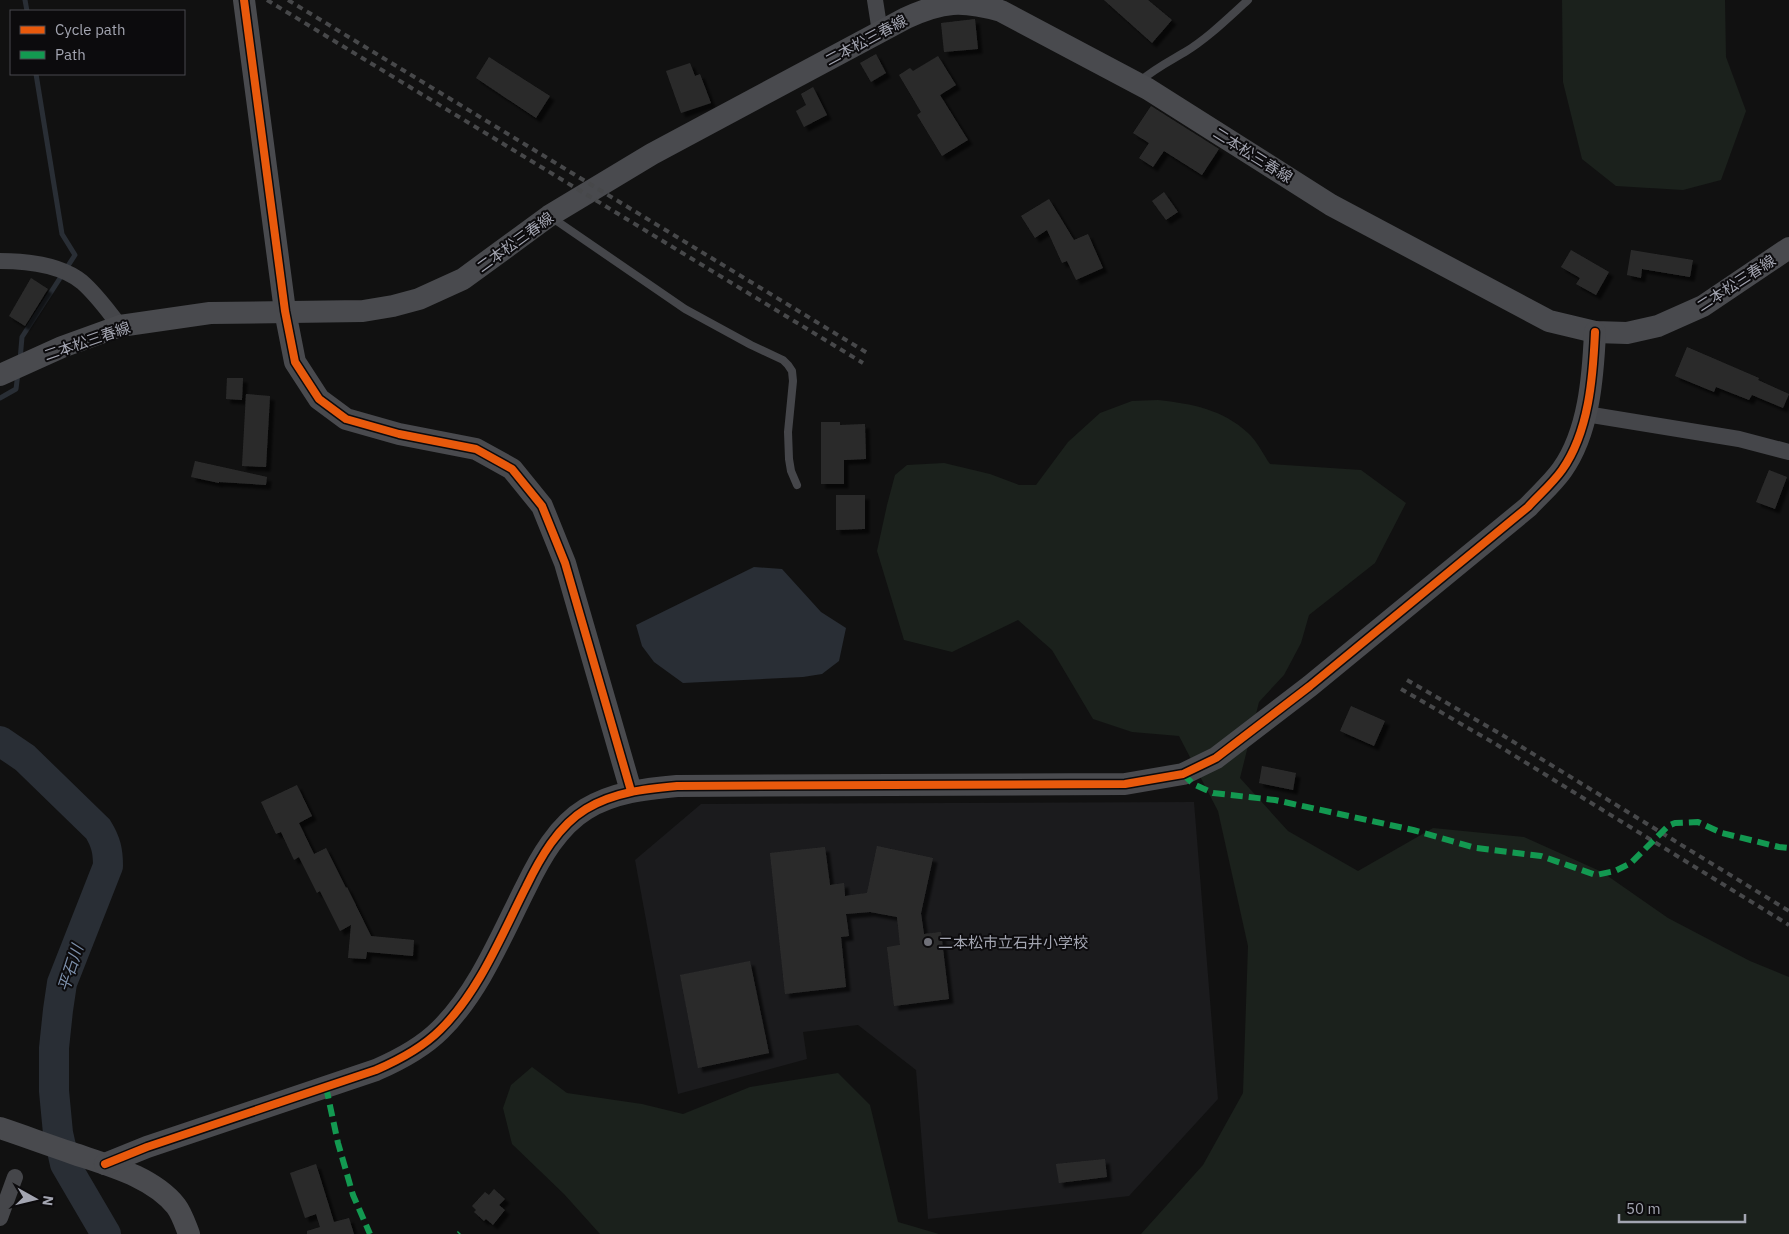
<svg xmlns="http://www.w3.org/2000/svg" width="1789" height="1234" font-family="'IBM Plex Sans','Noto Sans JP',sans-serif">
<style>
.built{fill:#1b1b1d}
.green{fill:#1b211c}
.water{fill:#292e35}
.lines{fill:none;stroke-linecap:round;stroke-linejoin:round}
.stream{stroke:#292e35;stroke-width:5}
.river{stroke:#292e35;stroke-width:30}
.building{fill:#2c2c2c;filter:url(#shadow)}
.lane{stroke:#45464a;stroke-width:8}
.street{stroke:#45464a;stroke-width:16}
.secondary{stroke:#494a4e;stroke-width:22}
.rail{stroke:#47484a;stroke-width:4;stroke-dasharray:6 5;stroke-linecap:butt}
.quiet{stroke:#139951;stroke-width:6;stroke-dasharray:12 6;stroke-linecap:butt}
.cycleway-casing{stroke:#0c0b0d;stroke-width:11}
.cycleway{stroke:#e8590c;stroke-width:8}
.poi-dot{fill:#707179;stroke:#0c0b0d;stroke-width:2}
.labels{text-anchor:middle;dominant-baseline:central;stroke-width:4;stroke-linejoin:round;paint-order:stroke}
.street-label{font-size:15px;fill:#a3a5b1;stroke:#0c0b0d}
.poi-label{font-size:15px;fill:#a3a5b1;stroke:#0c0b0d;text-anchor:start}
.water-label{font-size:16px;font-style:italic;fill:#7c8faa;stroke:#0c0b0d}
</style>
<defs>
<filter id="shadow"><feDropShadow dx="4.5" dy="4.5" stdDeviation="1" flood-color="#0009"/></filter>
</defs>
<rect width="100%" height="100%" fill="#111"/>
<path class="built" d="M1194,802L1218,1099L1129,1196L928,1219L916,1070L858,1025L803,1032L807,1059L678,1094L635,860L701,804Z"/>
<g class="green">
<path d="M1562,0H1725L1726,57L1746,111L1721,180L1683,190L1616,186L1582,159L1563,82Z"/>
<path d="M1158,400C1192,404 1222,409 1248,433C1257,441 1263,454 1270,464L1361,470L1406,503L1375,563L1309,615L1301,643L1284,675L1259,702L1240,778L1288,831L1358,871L1433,828L1524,837L1602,872L1668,918L1750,961L1789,977V1234H1141L1203,1165L1243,1093L1248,946L1218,811L1179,736L1132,732L1093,719L1052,650L1018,620L952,652L904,640L877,551L887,505L895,475L907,465L944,463L990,474L1019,485H1036L1068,442L1100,413L1132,401Z"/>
<path d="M532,1067L567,1093L642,1104L683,1114L750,1087L838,1073L870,1105L898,1222L939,1234H600L564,1194L512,1144L503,1108L511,1085Z"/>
</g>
<path class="water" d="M754,567L782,569L821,612L846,628L839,661L822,674L803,677L683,683L654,662L642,646L636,625Z"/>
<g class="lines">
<g class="stream">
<path d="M25,0L27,11"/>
<path d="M20,360L22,337L75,255L62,234L36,74"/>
<path d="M0,398L16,389L18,373"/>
</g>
<path class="river" d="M0,741L25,758L98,829C106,842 108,851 108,866L62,983L58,1010L54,1048V1091L58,1133L65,1164L106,1234"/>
</g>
<g class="building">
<path d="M1104,0H1148L1172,20L1152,43Z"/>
<path d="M975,19L978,49L944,52L941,23Z"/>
<path d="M876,54L886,73L871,82L860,63Z"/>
<path d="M938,56L956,85L940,95L968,140L942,156L917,115L921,112L899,75L910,68L913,71Z"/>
<path d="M489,57L550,96L536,118L476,78Z"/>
<path d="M690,63L695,76L700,74L711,103L681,113L666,71Z"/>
<path d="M813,87L827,115L804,127L796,111L806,105L801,94Z"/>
<path d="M1151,106L1219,149L1202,175L1164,151L1153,167L1139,158L1149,143L1133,133Z"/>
<path d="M1164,192L1178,212L1166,220L1152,201Z"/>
<path d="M1049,199L1074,240L1088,234L1103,268L1076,280L1067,261L1062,263L1047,230L1035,238L1021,216Z"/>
<path d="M1571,250L1609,272L1596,295L1576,284L1580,278L1561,267Z"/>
<path d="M1631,250L1693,260L1690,277L1642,269L1641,278L1627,275Z"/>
<path d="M31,278L48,289L25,326L9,316Z"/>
<path d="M1687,347L1759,378L1758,380L1789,394L1783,408L1752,395L1749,400L1716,387L1714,392L1675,376Z"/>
<path d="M227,378H243L242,400L226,399Z"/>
<path d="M246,394L270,396L266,467L242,466Z"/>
<path d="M821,422H840V425L865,424L866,459L844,460V484H821Z"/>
<path d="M195,461L267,477L266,485L219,482V483L191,477Z"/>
<path d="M1769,470L1787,477L1775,509L1756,502Z"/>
<path d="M836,495H865V529L836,530Z"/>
<path d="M1351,706L1385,721L1374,746L1340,731Z"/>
<path d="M1262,766L1296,773L1293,790L1259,783Z"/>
<path d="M297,785L312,816L299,823L314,854L326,848L346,888L347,887L371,936L414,940L413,956L367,952L366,959L348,958L351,925L340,931L320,891L317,893L299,857L294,860L281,832L276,834L261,802Z"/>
<path d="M877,846L933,858L921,913L924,934L941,932L949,999L894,1006L887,947L900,945L897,917L870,912L846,914L849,936L841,937L846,987L785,994L770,853L825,847L830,885L844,883L845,896L867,893Z"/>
<path d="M750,961L769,1053L698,1068L680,975Z"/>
<path d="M1105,1159L1107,1177L1059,1183L1056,1164Z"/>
<path d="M316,1164L334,1222L349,1218L354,1234H307V1231L320,1227L316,1214L305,1218L290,1173Z"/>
<path d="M494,1189L505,1199L499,1205L505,1210L493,1225L486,1219L484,1221L474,1212L476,1210L472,1206L485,1192L489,1195Z"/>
</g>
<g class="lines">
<g class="lane">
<path d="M1139,82C1154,69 1168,62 1185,52C1208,38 1228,18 1248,0"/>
<path d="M551,217L685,309L751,345L783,360L788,365L792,371L793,381L788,432L789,459L791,471L797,485"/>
</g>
<g class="street">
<path d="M875,0L880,32"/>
<path d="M0,261C26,261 61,265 82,282C97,295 108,311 120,326"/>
<path d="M1586,414L1739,439L1789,452"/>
<path d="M0,1218L15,1177"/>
</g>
<g class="secondary">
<path d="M244,0L285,311L295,362L319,399L346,419L399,434L476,449L512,469L542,506L565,563L631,791"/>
<path d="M0,375L62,347L120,326L210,313L363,311L393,306L419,299L463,279L549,216L652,154L906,18C943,1 962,0 1001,11L1148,89L1331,205L1549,321L1595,332L1627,333L1658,326L1703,306L1789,248"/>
<path d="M0,1128C24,1136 48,1145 72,1153C107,1165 152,1176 176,1206C182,1214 185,1224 189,1234"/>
<path d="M105,1164L147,1147L376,1070C399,1060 422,1048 440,1030C479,992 502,934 526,887C540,858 558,826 586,809C614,792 645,789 677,786L1125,784L1183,774L1216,758L1310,686L1528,507C1539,495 1552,484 1562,470C1589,432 1593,377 1595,332"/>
</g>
<g class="rail">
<path d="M267,0L863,363"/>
<path d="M288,0L869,354"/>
<path d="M1407,680L1499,733L1789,911"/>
<path d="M1401,689L1494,743L1789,925"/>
</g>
<g class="quiet">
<path d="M1183,774L1193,784L1213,793L1275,800L1413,830L1476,848L1541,856L1596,875L1615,871L1631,863L1668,826L1675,823L1698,822L1722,833L1779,847L1789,848"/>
<path d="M326,1087L338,1143L353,1195L370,1234"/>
<path d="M459,1234L460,1233"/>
</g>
<g class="cycleway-casing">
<g id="cycleway">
<path d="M244,0L285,311L295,362L319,399L346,419L399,434L476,449L512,469L542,506L565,563L631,791"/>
<path d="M105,1164L147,1147L376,1070C399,1060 422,1048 440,1030C479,992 502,934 526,887C540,858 558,826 586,809C614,792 645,789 677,786L1125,784L1183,774L1216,758L1310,686L1528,507C1539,495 1552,484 1562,470C1589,432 1593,377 1595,332"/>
</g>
</g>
<use href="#cycleway" class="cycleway"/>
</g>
<circle class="poi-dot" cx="928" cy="942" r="5"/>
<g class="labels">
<g class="street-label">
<text transform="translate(866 40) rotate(-28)">二本松三春線</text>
<text transform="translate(1253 155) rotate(32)">二本松三春線</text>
<text transform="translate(515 242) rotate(-36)">二本松三春線</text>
<text transform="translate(1736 283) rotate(-33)">二本松三春線</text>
<text transform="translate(87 341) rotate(-19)">二本松三春線</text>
</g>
<g class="poi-label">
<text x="938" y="942">二本松市立石井小学校</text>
</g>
<g class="water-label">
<text transform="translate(70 968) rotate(-72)">平石川</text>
</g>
</g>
<rect x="10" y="10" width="175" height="65" fill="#0c0b0d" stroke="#48494f"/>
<rect x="20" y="26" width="25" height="8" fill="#e8590c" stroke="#48494f"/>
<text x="55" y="35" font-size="15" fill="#a3a5b1">Cycle path</text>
<rect x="20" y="51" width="25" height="8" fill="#139951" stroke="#48494f"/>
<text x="55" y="60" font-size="15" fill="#a3a5b1">Path</text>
<g transform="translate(35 1199) rotate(98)" stroke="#0c0b0d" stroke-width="4" paint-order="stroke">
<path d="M0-4L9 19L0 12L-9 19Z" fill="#a3a5b1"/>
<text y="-8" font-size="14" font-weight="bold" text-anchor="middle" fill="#a3a5b1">N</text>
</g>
<path d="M1619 1214v8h126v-8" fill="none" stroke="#a3a5b1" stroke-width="2.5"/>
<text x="1626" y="1214" font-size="15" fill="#a3a5b1" stroke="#0c0b0d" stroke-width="4" paint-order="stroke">50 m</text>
</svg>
